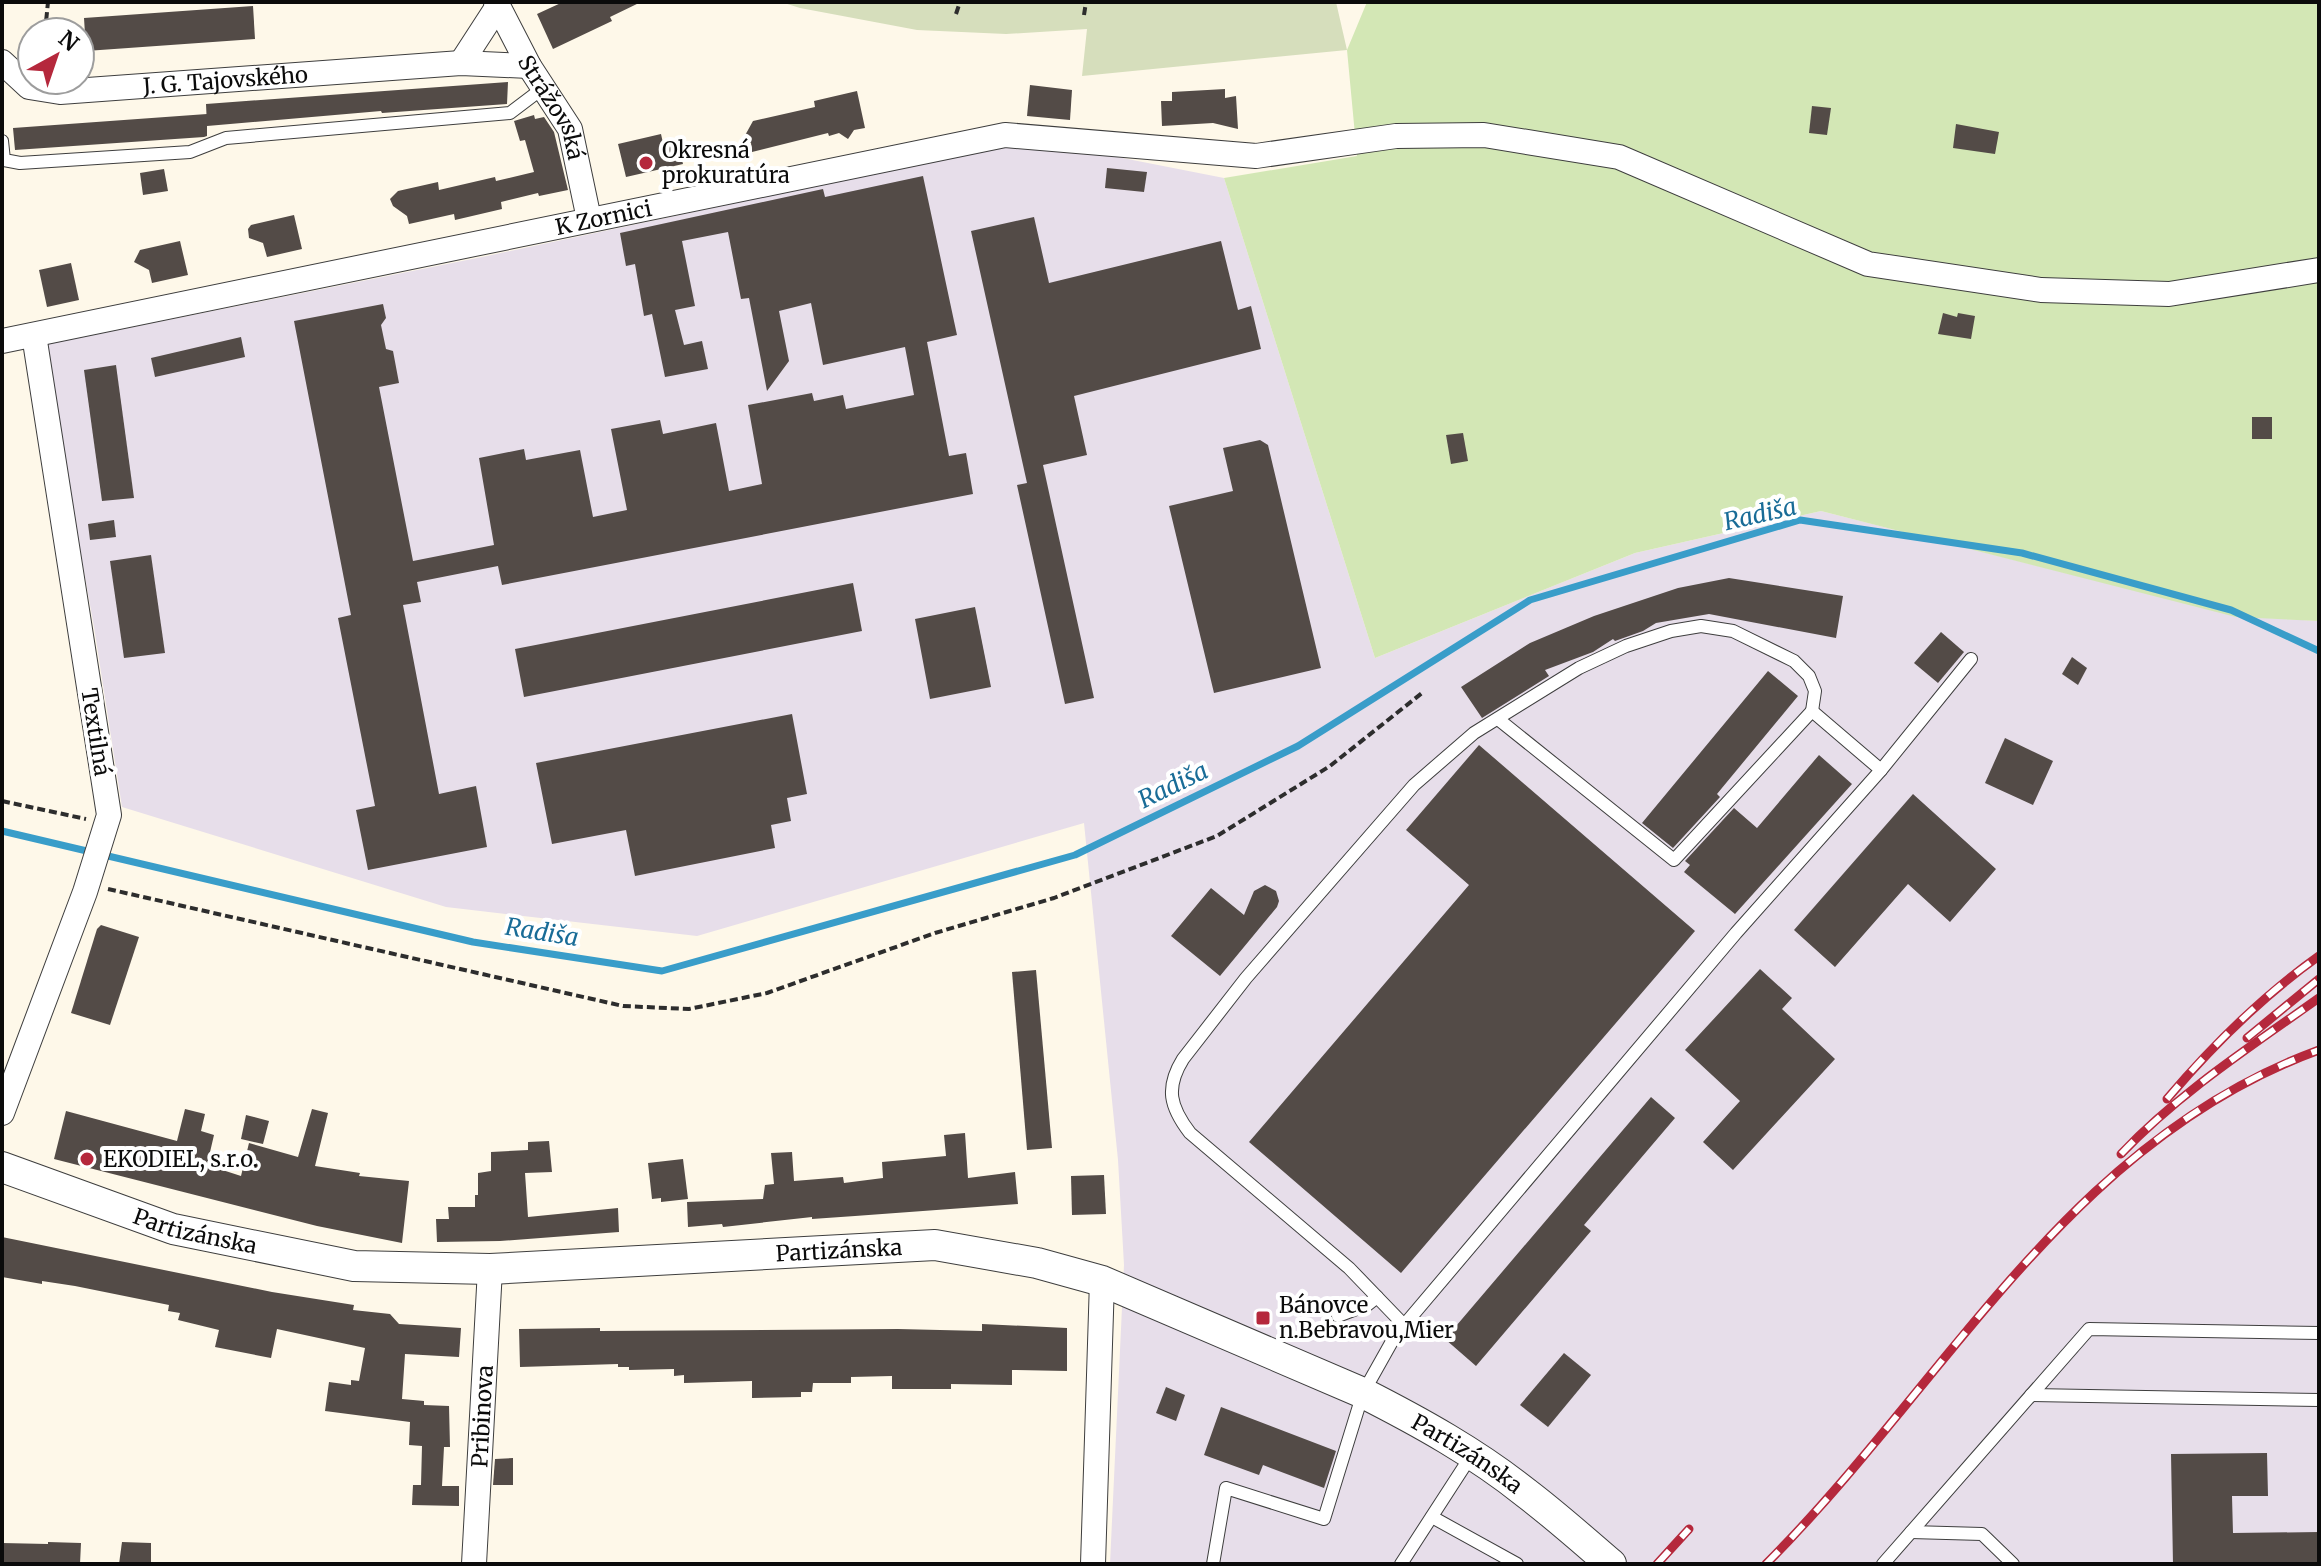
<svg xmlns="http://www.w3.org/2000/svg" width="2321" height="1566" font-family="Merriweather,serif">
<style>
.industrial{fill:#e7deea}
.green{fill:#d3e7b5}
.cemetery{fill:#d6debc}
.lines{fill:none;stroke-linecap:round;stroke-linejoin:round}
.stream{stroke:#399dc9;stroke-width:7}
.building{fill:#534b47}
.service-casing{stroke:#3e3e3e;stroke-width:14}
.minor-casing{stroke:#3e3e3e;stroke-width:26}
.tertiary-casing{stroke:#3e3e3e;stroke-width:32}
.path{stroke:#2d2d2d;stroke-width:4;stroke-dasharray:8 4;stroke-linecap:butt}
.service{stroke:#fff;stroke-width:12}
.minor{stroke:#fff;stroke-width:24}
.tertiary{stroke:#fff;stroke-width:30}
.rail-casing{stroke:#b5283c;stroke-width:9}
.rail{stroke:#fff;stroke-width:6;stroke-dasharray:18;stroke-linecap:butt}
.poi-dot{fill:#b5283c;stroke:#fff;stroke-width:3}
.labels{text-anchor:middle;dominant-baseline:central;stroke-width:8;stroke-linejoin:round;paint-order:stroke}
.street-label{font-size:22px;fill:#0b0b0b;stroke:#fff}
.poi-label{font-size:22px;fill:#0b0b0b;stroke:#fff;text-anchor:start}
.water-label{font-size:24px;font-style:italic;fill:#196c97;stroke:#fff}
</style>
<rect width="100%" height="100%" fill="#fef8e9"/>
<path class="industrial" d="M1031,140L1224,178L1375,658L1635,553L1821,511L2236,616L2319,621V1564H1110L1124,1265L1118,1160L1084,823L697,936L446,907L122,807L94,627L43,345L487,256Z"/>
<path class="green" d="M1367,2H2319V621L2236,617L1821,511L1635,553L1375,658L1224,178L1357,156L1347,50Z"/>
<path class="cemetery" d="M781,2H1336L1347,50L1082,76L1087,29L1006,34L917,30L800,8Z"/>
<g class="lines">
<path class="stream" d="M2,831L473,942L662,971L1075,855L1298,746L1530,600L1800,520L2022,553L2231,610L2319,651"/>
</g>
<g class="building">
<path d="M563,2H641L610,17L612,21L553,49L537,14Z"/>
<path d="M253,6L255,39L86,51L84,18Z"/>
<path d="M508,82L507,104L382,113L381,111L207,126L206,104Z"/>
<path d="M1030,85L1072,90L1070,120L1027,116Z"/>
<path d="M1225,89V98L1236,96L1238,129L1213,123L1162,126L1161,101H1172V92Z"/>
<path d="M857,91L865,128L854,130L848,139L839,133L829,136L828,133L752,152L751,143L743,139L753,121L815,107L814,101Z"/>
<path d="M1812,106L1831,108L1827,135L1809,133Z"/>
<path d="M207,114V136L204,137L15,150L13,128Z"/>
<path d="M534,115L535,119L544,117L554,132L568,190L539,196L538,193L501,202L502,209L455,220L454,214L409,224L407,216L393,206L390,199L398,191L438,182L439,190L495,177L496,181L534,172L525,140L520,141L514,121Z"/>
<path d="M1956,124L1999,132L1995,154L1953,148Z"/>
<path d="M661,134L663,143L677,140L683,164L626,177L618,144Z"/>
<path d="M1107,168L1147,172L1144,192L1105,188Z"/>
<path d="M164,169L168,191L143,195L140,173Z"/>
<path d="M923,176L957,335L927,342L949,456L966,453L973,494L502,585L498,566L417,582L421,602L403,605L439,794L476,786L487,847L368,870L356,810L375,806L338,618L351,615L294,321L383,304L386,318L381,325L386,349L393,351L399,383L379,387L413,561L494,545L479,458L524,449L526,460L580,450L593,517L627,510L611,429L660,420L663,434L716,423L729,491L762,484L748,405L812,393L814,401L843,395L846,409L914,395L905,347L823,365L811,303L779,311L789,361L767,391L749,298L741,299L728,232L682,241L695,306L675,310L684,345L702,341L708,369L665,377L652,314L644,316L635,264L626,266L620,233L823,189L825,197Z"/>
<path d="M294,215L302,249L267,257L263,243L249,238L248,229L251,225Z"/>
<path d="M1034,217L1049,283L1221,241L1238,310L1251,306L1261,349L1074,396L1087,455L1043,465L1094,698L1065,704L1017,485L1027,483L971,231Z"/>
<path d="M180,241L188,275L152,283L149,270L134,262L140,250Z"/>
<path d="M71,263L79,300L47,307L39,270Z"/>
<path d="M1943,313L1957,317L1958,313L1975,316L1971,339L1938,334Z"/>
<path d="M241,337L245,357L155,377L151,358Z"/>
<path d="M116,365L134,498L102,501L84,370Z"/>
<rect x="2252" y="417" width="20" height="22"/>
<path d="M1463,433L1468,461L1451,464L1446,435Z"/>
<path d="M1260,440L1268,445L1321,668L1214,693L1169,506L1233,491L1223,448Z"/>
<path d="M114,520L116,537L90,540L88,524Z"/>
<path d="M151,555L165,653L124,658L110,561Z"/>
<path d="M1729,578L1843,596L1836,638L1709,614L1656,623L1643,631L1615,641L1613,639L1593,652L1545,670L1549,676L1482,718L1461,687L1530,643L1594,616L1678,588Z"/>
<path d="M853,583L862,631L524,697L515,649Z"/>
<path d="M975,607L991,687L930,699L915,619Z"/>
<path d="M1941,632L1964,652L1938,683L1914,663Z"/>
<path d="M2072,657L2087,668L2078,685L2062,674Z"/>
<path d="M1768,671L1798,696L1717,794L1720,797L1673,848L1642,823Z"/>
<path d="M792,714L807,794L787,798L791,821L771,825L775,848L635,876L626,830L552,844L536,763Z"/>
<path d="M2005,738L2053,761L2033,805L1985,783Z"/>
<path d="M1479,745L1695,931L1401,1273L1249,1142L1469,885L1406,830Z"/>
<path d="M1819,755L1852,784L1735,914L1684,872L1690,865L1685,861L1734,808L1757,828Z"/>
<path d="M1913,794L1996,869L1950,922L1908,884L1835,967L1794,930Z"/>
<path d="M1265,885L1276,891L1279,901L1277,907L1220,976L1171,936L1211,888L1244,915L1254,891Z"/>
<path d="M101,925L139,937L110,1025L71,1013L97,929Z"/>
<path d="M1760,969L1792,998L1782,1009L1835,1059L1733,1170L1703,1142L1740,1101L1685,1050Z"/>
<path d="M1036,970L1052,1148L1027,1150L1012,972Z"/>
<path d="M1651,1097L1675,1118L1584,1225L1591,1231L1476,1366L1445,1339Z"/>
<path d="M185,1109L205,1114L201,1131L214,1135L207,1165L241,1176L249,1143L298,1157L312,1109L328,1113L315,1166L360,1173L359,1176L409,1181L402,1243L317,1226L54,1159L66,1111L177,1141Z"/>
<path d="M246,1115L269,1121L263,1144L241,1139Z"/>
<path d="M965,1133L968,1178L1015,1172L1018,1204L855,1216L812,1219V1217L723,1227L722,1224L688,1227L687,1202L763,1199L765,1185L774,1184L771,1153L792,1152L794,1181L843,1177L844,1183L883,1178L882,1162L946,1156L944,1135Z"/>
<path d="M549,1141L552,1172L525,1173L528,1217L618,1208L619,1232L500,1241L437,1242L436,1219H449L448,1207H475V1195H478V1173L491,1171V1152L528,1150V1142Z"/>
<path d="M683,1159L688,1199L661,1202V1198L652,1199L648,1163Z"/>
<path d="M1104,1175L1106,1214L1072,1215L1071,1176Z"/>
<path d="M2,1237L272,1292L354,1305L353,1310L390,1314L399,1324L461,1328L459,1357L405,1354L402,1399L424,1401V1405L449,1406L450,1447H444L442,1486H459V1506L412,1505L413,1485H421L422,1446L409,1445L410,1422L325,1411L329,1382L351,1385V1380L359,1381L365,1348L277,1329L271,1358L215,1347L219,1330L178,1320L180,1313L168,1311L169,1305L75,1286L42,1281V1284L2,1277Z"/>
<path d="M982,1324L1067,1328V1371L1012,1370V1385L951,1384V1389H892V1376L851,1377V1383H813L812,1392H801V1397L752,1398V1381L684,1383V1375L674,1376V1369L629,1370V1367H618V1364L520,1367L519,1329L600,1328V1331L898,1329L982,1331Z"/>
<path d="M1564,1353L1591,1375L1548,1427L1520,1405Z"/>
<path d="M1166,1387L1185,1395L1176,1421L1156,1413Z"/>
<path d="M1221,1407L1336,1451L1324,1488L1263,1465L1259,1475L1204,1455Z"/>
<path d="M2267,1453L2268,1496H2232L2233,1533L2319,1532V1564H2173L2171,1454Z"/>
<path d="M513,1458V1485H493L495,1459Z"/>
<path d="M48,1542L81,1543L80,1564H2V1543L48,1544Z"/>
<path d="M122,1542L151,1543V1564H119Z"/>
</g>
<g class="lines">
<g class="service-casing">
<g id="service">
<path d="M2,141L4,160L20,163L190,152L226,138L510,113L543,88"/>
<path d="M1881,770L1971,659"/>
<path d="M1338,1316L1367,1305L1377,1297"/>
<path d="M1404,1325L1349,1268L1190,1133C1170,1107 1165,1088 1183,1059L1246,978L1414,785L1474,733L1579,668L1626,646L1671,631L1701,626L1733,631L1794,661L1809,676L1815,691L1812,711"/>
<path d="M2031,1395L2319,1400"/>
<path d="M1432,1517L1517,1564"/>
<path d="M1911,1532L1982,1534L2013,1564"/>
<path d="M1213,1564L1226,1488L1324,1519L1363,1393L1395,1336L1736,933L1881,770L1812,711L1674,860L1498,719"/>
<path d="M1401,1564L1471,1456"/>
<path d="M1883,1564L2089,1329L2319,1333"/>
</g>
</g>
<g class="minor-casing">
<g id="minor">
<path id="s1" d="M496,2L529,66L570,129L589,219"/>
<path id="s2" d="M2,62L29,87L60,92L461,63L529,66"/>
<path d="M461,63L498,6"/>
<path id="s3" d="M2,341L1005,135L1256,156L1396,136L1484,135L1619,157L1868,264L2041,290L2169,294L2319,270"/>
<path d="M2,1113L85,892L109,815L34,335"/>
<path id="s4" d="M474,1564L490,1269"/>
<path d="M1093,1564L1102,1281"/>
</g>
</g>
<g class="tertiary-casing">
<g id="tertiary">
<path id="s5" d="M2,1167L173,1229L354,1266L490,1269L935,1245L1037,1263L1102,1281L1363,1393C1420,1422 1476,1453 1526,1493C1555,1515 1583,1540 1611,1564"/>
</g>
</g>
<g class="path">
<path d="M956,14L960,2"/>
<path d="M1084,15L1086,2"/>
<path d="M45,32L48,2"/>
<path d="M2,801L86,819"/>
<path d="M108,889L623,1006L689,1009L767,993L935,933L1054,898L1217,836L1330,766L1422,693"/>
</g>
<use href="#service" class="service"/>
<use href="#minor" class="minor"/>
<use href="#tertiary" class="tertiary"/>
<g class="rail-casing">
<g id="rail">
<path d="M2247,1038L2319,979"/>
<path d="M2167,1099C2213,1045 2261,997 2319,956"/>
<path d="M2121,1154C2179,1093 2250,1047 2319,998"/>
<path d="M1657,1564L1689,1529"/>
<path d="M1766,1564C1946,1384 2067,1142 2319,1050"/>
</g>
</g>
<use href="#rail" class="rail"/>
</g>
<g class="poi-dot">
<circle cx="646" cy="163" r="8"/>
<circle cx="87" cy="1159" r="8"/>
<rect x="1255" y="1310" width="16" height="16" rx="4"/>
</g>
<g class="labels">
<g class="street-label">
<text stroke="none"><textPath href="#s2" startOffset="234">J. G. Tajovského</textPath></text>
<text stroke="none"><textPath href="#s1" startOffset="120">Strážovská</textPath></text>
<text stroke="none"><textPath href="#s3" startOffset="614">K Zornici</textPath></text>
<text transform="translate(96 732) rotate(81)">Textilná</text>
<text stroke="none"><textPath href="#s5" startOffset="204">Partizánska</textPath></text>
<text stroke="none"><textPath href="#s5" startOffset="852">Partizánska</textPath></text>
<text stroke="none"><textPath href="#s4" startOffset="148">Pribinova</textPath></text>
<text stroke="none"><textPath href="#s5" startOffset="1524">Partizánska</textPath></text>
</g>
<g class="poi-label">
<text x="662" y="150">Okresná<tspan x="662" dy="25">prokuratúra</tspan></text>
<text x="103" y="1159">EKODIEL, s.r.o.</text>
<text x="1279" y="1305">Bánovce<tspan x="1279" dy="25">n.Bebravou,Mier</tspan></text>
</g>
<g class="water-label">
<text transform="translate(1760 514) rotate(-13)">Radiša</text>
<text transform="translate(1173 785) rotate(-26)">Radiša</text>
<text transform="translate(542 932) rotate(9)">Radiša</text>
</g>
</g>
<rect width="2321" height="1566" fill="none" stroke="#0b0b0b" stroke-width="8"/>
<g transform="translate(56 56) rotate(40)"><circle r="38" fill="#ffffff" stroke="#9d9d9d" stroke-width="2"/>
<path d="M0-6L14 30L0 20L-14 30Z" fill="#b5283c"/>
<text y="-12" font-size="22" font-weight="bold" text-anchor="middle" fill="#0b0b0b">N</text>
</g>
</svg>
